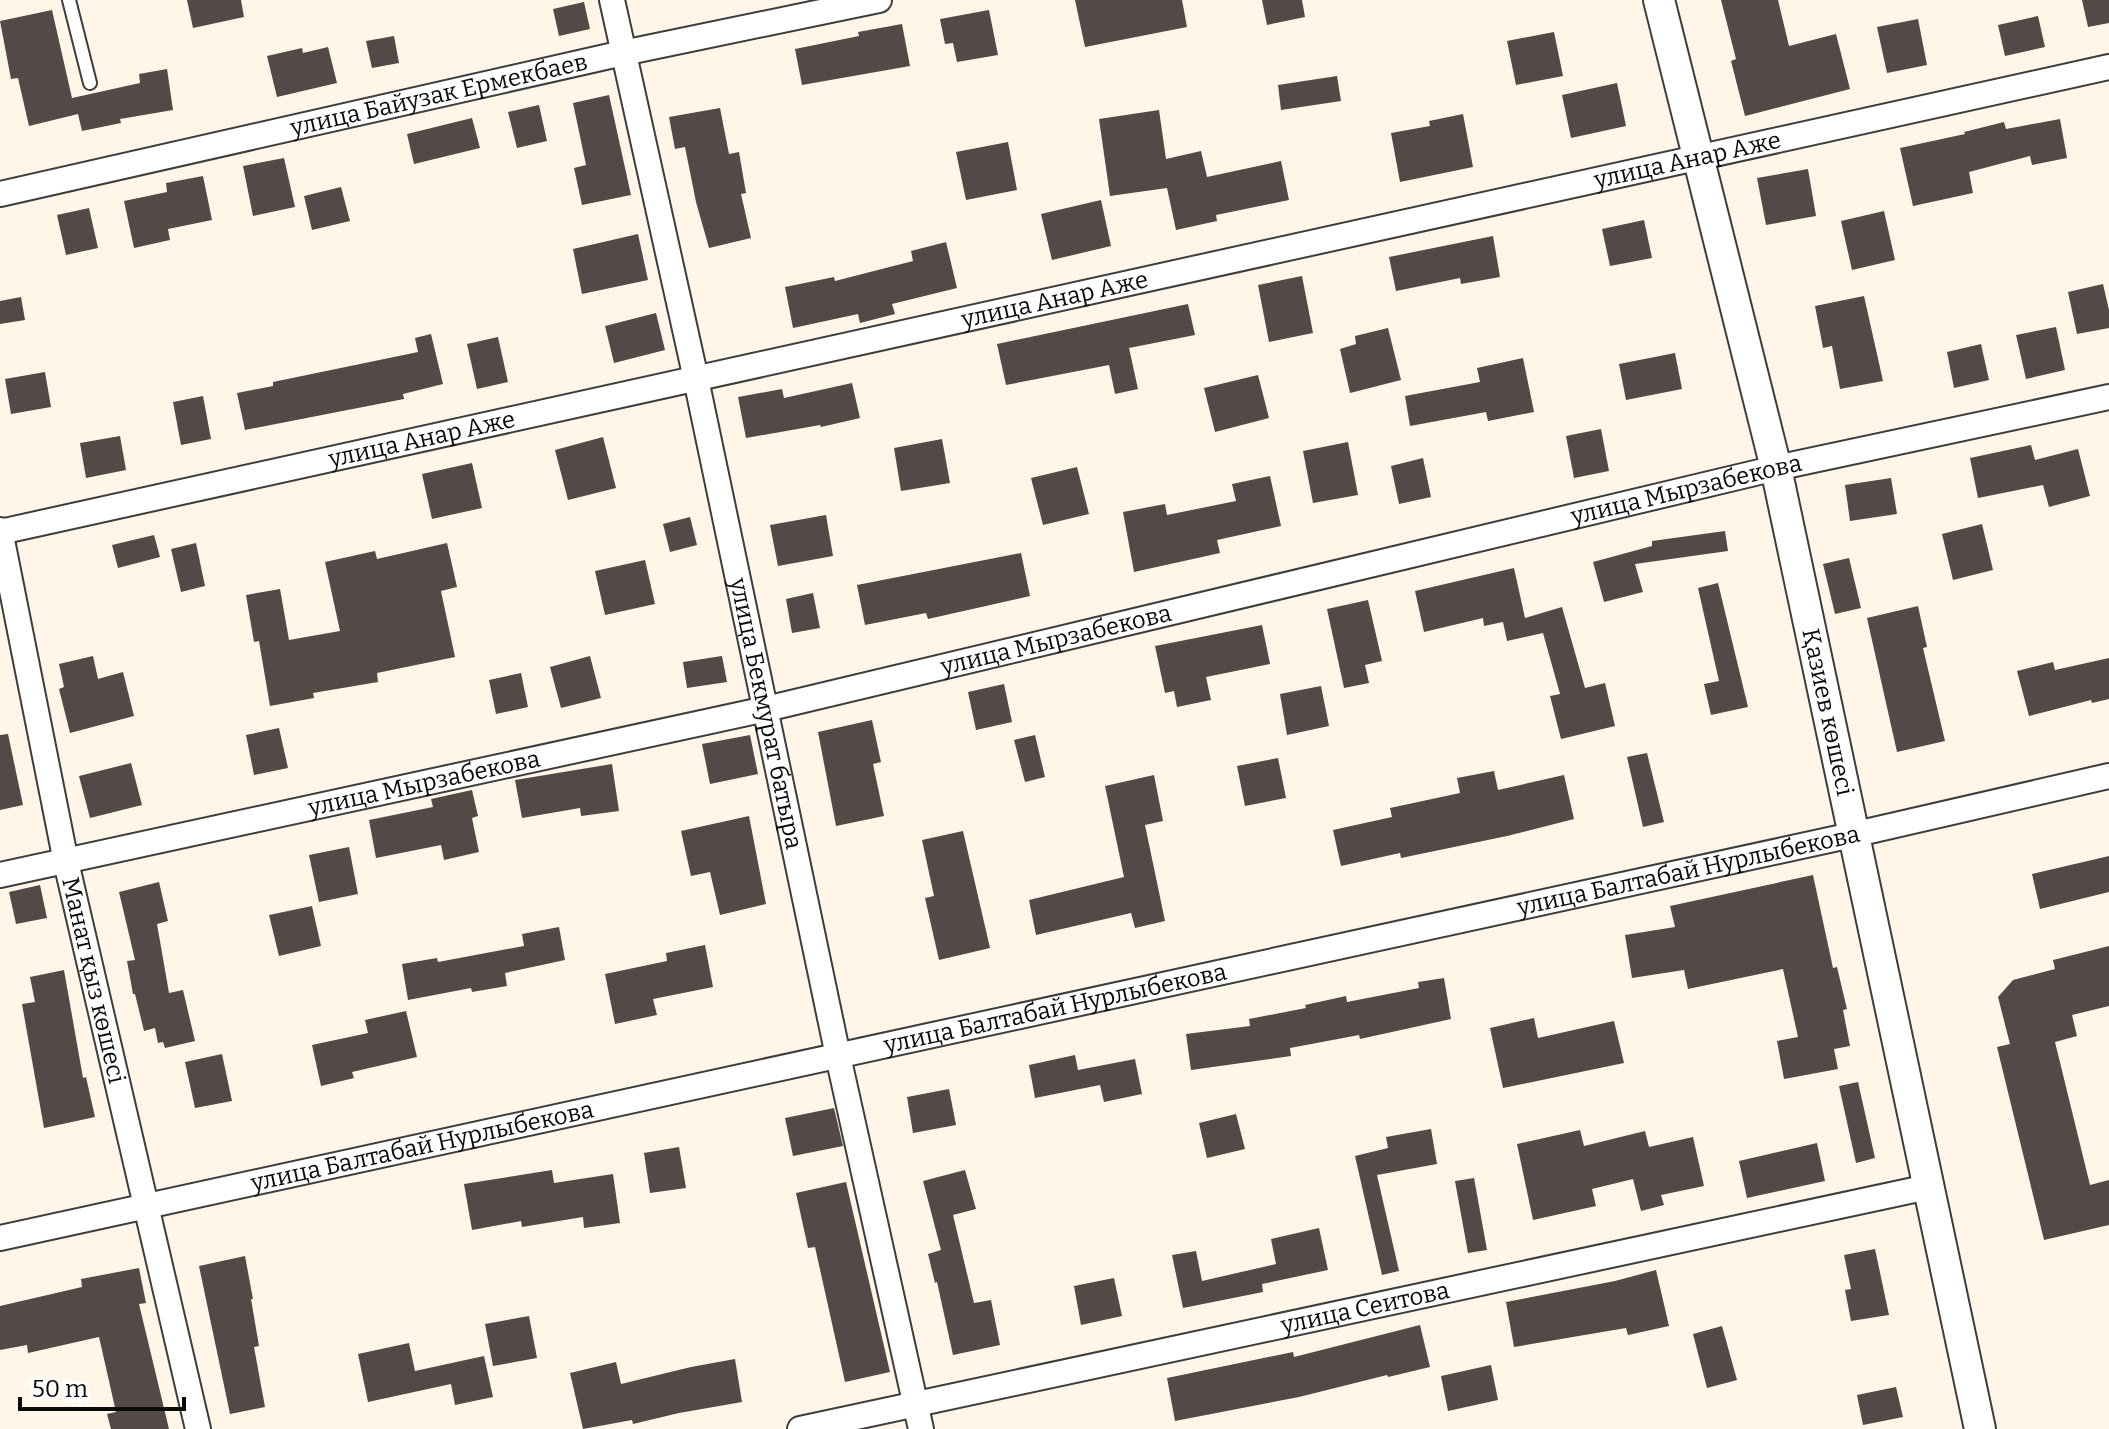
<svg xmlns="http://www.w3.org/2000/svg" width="2109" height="1429" font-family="Bitter,serif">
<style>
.building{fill:#534946}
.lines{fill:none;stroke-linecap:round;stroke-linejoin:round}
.service-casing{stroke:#3d3d3d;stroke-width:16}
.minor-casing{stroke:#3d3d3d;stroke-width:28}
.tertiary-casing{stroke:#3d3d3d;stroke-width:34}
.service{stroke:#fff;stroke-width:12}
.minor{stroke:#fff;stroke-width:24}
.tertiary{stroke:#fff;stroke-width:30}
.labels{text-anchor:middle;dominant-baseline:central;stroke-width:8;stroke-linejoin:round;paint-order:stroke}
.street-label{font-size:24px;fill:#0a0a0a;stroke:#fff}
</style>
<rect width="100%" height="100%" fill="#fff6e8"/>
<g class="building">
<path d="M187,0H241L244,17L193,28Z"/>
<path d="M1075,0H1182L1187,27L1085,47Z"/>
<path d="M1262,0H1302L1305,17L1267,25Z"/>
<path d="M1721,0H1778L1789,46L1836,34L1850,89L1745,116L1731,61L1736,59Z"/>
<path d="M2082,0H2109V23L2088,27Z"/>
<path d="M584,2L590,29L559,36L553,9Z"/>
<path d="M52,10L72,98L140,83L139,74L167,69L173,110L120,119L121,123L82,131L78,114L29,126L18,78L11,79L0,21Z"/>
<path d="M989,10L998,55L957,62L953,43L945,44L940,19Z"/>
<path d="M2038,16L2045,47L2005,56L1998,25Z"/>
<path d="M1918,19L1927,65L1887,73L1877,27Z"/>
<path d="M902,24L910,66L802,85L795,49L859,36L858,32Z"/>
<path d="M1554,32L1563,76L1516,85L1507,41Z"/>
<path d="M394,36L399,63L372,68L366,41Z"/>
<path d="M328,47L337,83L277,97L267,56L302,48L303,53Z"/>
<path d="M1337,76L1341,101L1281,110L1278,85Z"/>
<path d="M1617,83L1626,126L1571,138L1562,95Z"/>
<path d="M609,95L631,195L582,205L574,168L586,165L573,103Z"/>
<path d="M539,105L547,141L517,148L508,112Z"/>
<path d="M720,108L729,154L739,152L746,193L741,194L751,238L709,248L696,202L685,147L675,149L669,117Z"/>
<path d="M1159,110L1166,159L1201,151L1207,177L1281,161L1289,200L1216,215L1217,221L1176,230L1167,188L1110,196L1099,119Z"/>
<path d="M1463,114L1473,167L1400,182L1391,133L1430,126L1429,121Z"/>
<path d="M472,118L480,148L414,164L407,134Z"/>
<path d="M2060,119L2067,158L2032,165L2030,156L1969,172L1973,193L1913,206L1900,148L1965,134L1964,132L2004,122L2006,129Z"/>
<path d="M1008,142L1017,190L966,200L956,152Z"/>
<path d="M284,158L295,207L253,216L243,166Z"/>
<path d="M1808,169L1816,216L1766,225L1757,178Z"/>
<path d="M203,176L212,220L168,229L170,240L134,248L124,201L167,192L166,183Z"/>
<path d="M341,187L350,221L312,230L304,196Z"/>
<path d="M1101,200L1111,246L1052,260L1041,214Z"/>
<path d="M89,208L98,248L66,255L57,215Z"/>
<path d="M1884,211L1895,260L1852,270L1841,221Z"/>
<path d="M1644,220L1652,258L1610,266L1602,229Z"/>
<path d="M638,234L648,280L582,294L573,249Z"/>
<path d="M1493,236L1500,277L1461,284L1460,278L1396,291L1389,257Z"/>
<path d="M946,242L957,288L892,304L895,314L860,323L858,314L793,328L785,287L834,277L835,281L913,261L911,251Z"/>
<path d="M1302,276L1313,333L1269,342L1258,285Z"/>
<path d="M2103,284L2109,310V328L2077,334L2068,292Z"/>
<path d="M1864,296L1883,381L1840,389L1832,346L1823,348L1815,306Z"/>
<path d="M21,297L25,320L0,324V301Z"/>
<path d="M1188,304L1195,335L1129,348L1138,389L1115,394L1109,365L1006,385L997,344Z"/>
<path d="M656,313L665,350L614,363L605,326Z"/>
<path d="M2056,327L2065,370L2026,379L2016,335Z"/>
<path d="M1388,328L1401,380L1350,393L1340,349L1356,344L1355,336Z"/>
<path d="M431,334L443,384L403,394L404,399L245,430L237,393L273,386V382L418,352L415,338Z"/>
<path d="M498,337L508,382L477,389L467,344Z"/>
<path d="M1981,344L1989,380L1954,388L1947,352Z"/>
<path d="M1675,353L1682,389L1626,400L1619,364Z"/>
<path d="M1523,358L1534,412L1488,421L1486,412L1410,426L1405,396L1480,382L1477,368Z"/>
<path d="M45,372L51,407L11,414L5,379Z"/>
<path d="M1258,375L1269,418L1215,432L1204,388Z"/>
<path d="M852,383L860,418L821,427L820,425L746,438L738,397L782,389L784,398Z"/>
<path d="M203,396L211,439L181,445L173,402Z"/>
<path d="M1601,429L1609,471L1574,478L1566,436Z"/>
<path d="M120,436L126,470L86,478L80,443Z"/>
<path d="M603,437L616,488L568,500L555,450Z"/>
<path d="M942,439L950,483L901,491L894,448Z"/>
<path d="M1348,442L1358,495L1313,503L1303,451Z"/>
<path d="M2031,445L2035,460L2078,449L2090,496L2049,507L2043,485L1978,498L1970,458Z"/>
<path d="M1423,458L1431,497L1399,504L1391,466Z"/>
<path d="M472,463L482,508L432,519L422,474Z"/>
<path d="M1077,467L1089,514L1043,525L1031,478Z"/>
<path d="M1270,476L1281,526L1217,540L1220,553L1134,572L1123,512L1165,504L1167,515L1236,501L1232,484Z"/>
<path d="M1891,478L1897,514L1850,521L1845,485Z"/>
<path d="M826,515L833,556L778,566L770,525Z"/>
<path d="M690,517L697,545L670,552L663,524Z"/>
<path d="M1982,524L1993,570L1953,580L1942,534Z"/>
<path d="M1725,531L1728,551L1635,564L1643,592L1604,602L1593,562L1652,546V541Z"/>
<path d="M154,535L160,557L118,568L112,545Z"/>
<path d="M196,543L205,586L181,592L171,549Z"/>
<path d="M447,543L457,587L441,591L455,657L377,673L378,682L313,693L314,698L270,706L259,641L254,642L246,595L280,589L289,640L340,631L325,562L375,551L377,559Z"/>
<path d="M1021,553L1030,596L928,619L926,613L865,625L857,585Z"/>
<path d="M1849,558L1861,608L1835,614L1823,564Z"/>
<path d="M645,560L655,604L605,615L595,571Z"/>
<path d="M1514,568L1525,618L1562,607L1585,688L1605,683L1615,726L1561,739L1550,696L1560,694L1543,633L1507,641L1503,622L1484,626L1483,618L1424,632L1415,591Z"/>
<path d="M1718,583L1748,707L1711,715L1704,684L1719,681L1698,588Z"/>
<path d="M813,593L820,628L792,633L786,599Z"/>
<path d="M1368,600L1382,661L1365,665L1369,683L1344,688L1327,609Z"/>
<path d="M1918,606L1927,647L1923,648L1945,741L1897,752L1867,618Z"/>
<path d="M1262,625L1270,664L1206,677L1211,700L1177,707L1174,691L1165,693L1155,646Z"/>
<path d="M93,656L98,679L123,672L134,716L70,733L59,689L64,687L59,664Z"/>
<path d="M590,656L601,698L561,708L550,667Z"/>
<path d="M722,656L727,682L687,688L683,662Z"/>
<path d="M2109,658V699L2092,703L2091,700L2029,716L2017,671L2053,662L2055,670Z"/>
<path d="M521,673L528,707L496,714L489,680Z"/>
<path d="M1004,684L1012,722L976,730L968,692Z"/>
<path d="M1321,686L1329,726L1287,735L1280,694Z"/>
<path d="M872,720L881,762L873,764L884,816L836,826L818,732Z"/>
<path d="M279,728L288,768L254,775L246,735Z"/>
<path d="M8,734L23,805L0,810V735Z"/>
<path d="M750,735L758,774L710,784L702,744Z"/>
<path d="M1035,735L1045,777L1025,782L1014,740Z"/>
<path d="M1647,753L1664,822L1643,827L1627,757Z"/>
<path d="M1278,758L1286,798L1245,806L1237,766Z"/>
<path d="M131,763L142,805L90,818L79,776Z"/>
<path d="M612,764L619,811L581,816L580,808L522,818L515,780Z"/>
<path d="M1494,771L1498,790L1564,775L1574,819L1507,836L1401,858L1400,853L1341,866L1333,830L1392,817L1390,808L1460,793L1457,778Z"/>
<path d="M1154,775L1163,821L1145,825L1165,921L1135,928L1131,913L1036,935L1029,900L1124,877L1105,786Z"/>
<path d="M472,790L478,816L472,818L479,852L444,860L441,845L376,858L369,820L433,807L431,799Z"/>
<path d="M749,816L766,904L720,915L710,872L691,876L681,831Z"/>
<path d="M963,831L990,948L939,960L925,898L934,896L922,840Z"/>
<path d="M349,847L358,894L319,902L309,855Z"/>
<path d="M2109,856V892L2040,909L2032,874Z"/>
<path d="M1813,875L1833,968L1837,967L1847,1009L1843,1010L1850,1046L1834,1049L1838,1069L1784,1079L1777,1041L1798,1037L1783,969L1688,989L1684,970L1632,978L1625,935L1675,927L1670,906Z"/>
<path d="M159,882L168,921L157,924L169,993L183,990L195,1041L165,1048L163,1042L158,1043L155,1028L144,1031L135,994H133L127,961L135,960L119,892Z"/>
<path d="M40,885L47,918L16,924L9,892Z"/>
<path d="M312,906L321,946L279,956L269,915Z"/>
<path d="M559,927L565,960L505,973L507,986L472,992L471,988L408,1000L402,964L437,958L438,962L524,946L522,934Z"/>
<path d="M705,945L713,987L653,999L657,1015L615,1024L605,974L667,961L666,953Z"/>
<path d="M2109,946V1006L2072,1015L2077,1036L2055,1042L2090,1185L2109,1180V1225L2044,1240L1997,1047L2010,1044L1998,997L2013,980L2055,969L2053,960Z"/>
<path d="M64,970L83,1078L86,1077L95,1117L44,1128L22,1004L35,1002L30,977Z"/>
<path d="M1444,978L1451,1019L1360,1039L1359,1035L1290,1048L1291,1056L1191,1070L1186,1034L1250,1026L1249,1019L1306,1008L1305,1005L1346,996L1347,1002L1419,988L1418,982Z"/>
<path d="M406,1011L417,1057L352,1072L354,1078L321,1086L312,1045L368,1033L365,1020Z"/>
<path d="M1534,1018L1538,1038L1614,1021L1624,1063L1503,1088L1490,1028Z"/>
<path d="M222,1054L232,1101L195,1108L185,1062Z"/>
<path d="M1075,1055L1078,1070L1135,1059L1142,1094L1104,1102L1100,1085L1035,1098L1029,1065Z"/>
<path d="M1858,1082L1875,1158L1856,1163L1839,1086Z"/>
<path d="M949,1089L956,1125L913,1133L907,1097Z"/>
<path d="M834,1108L843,1146L793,1156L785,1118Z"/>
<path d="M1236,1114L1245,1149L1207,1158L1199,1123Z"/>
<path d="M1431,1129L1437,1164L1377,1175L1399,1271L1382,1275L1355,1156L1388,1148L1386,1137Z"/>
<path d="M1580,1130L1584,1146L1645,1131L1649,1147L1693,1137L1704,1186L1661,1195L1664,1205L1641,1211L1633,1179L1592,1189L1596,1206L1533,1220L1517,1144Z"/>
<path d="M1817,1143L1825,1181L1747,1198L1739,1161Z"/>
<path d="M679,1147L686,1188L650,1193L644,1153Z"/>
<path d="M552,1170L554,1183L613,1174L620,1223L584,1228L583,1217L522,1227L521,1221L472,1230L464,1184Z"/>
<path d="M965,1170L976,1209L953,1215L974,1303L991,1300L1000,1345L953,1355L937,1282L935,1283L928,1254L941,1250L923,1181Z"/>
<path d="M1474,1178L1487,1250L1468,1253L1455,1181Z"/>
<path d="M846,1182L890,1372L845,1382L815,1247L808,1248L796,1193Z"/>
<path d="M1319,1228L1328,1270L1262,1284L1263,1292L1183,1308L1172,1255L1196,1251L1202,1281L1276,1264L1271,1239Z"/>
<path d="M1875,1249L1889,1315L1851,1321L1845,1290L1851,1289L1844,1255Z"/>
<path d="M245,1256L253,1299H251L259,1346L254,1347L265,1407L230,1414L199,1266Z"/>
<path d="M139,1268L146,1303L139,1304L169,1429H111L107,1414L116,1412L99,1337L28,1353L27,1345L0,1350V1306L82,1287L81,1279Z"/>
<path d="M1656,1270L1669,1326L1628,1335L1626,1328L1514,1347L1506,1302L1615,1281Z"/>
<path d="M1114,1278L1122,1316L1081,1325L1074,1286Z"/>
<path d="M529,1316L537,1358L493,1366L485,1324Z"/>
<path d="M1420,1325L1430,1367L1388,1377L1387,1375L1299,1397L1175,1421L1167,1378L1293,1352L1294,1357Z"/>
<path d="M1722,1326L1737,1380L1707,1388L1693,1334Z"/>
<path d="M409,1343L415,1371L484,1356L493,1397L455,1405L451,1384L368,1402L358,1354Z"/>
<path d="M735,1359L742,1402L679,1413L633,1424L632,1420L583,1429L570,1373L616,1362L621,1384L691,1367Z"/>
<path d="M1491,1365L1498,1400L1448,1411L1441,1376Z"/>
<path d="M1896,1387L1903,1417L1863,1425L1857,1395Z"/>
</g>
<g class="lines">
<g class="service-casing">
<path id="service" d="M69,0L90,83"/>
</g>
<g class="minor-casing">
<g id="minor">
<path id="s1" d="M612,0L696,379L838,1056L921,1429"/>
<path id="s2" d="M0,194L623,53L879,0"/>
<path id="s3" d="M0,530L66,862L198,1429"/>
<path id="s4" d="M0,532L2109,67"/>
<path id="s5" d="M0,875L766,709L1776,468L2109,397"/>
<path id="s6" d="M0,1238L1852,835L2109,776"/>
<path id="s7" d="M800,1429L1928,1187"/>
</g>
</g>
<g class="tertiary-casing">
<g id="tertiary">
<path id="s8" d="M1659,0L1776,468L1980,1429"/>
</g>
</g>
<use href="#service" class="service"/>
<use href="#minor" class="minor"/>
<use href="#tertiary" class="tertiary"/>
</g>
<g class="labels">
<g class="street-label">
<text stroke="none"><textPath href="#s2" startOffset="450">улица Байузак Ермекбаев</textPath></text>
<text stroke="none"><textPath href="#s4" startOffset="1728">улица Анар Аже</textPath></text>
<text stroke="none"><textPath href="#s4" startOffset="1080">улица Анар Аже</textPath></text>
<text stroke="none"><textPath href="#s4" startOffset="432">улица Анар Аже</textPath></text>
<text stroke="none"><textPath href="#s5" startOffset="1730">улица Мырзабекова</textPath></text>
<text stroke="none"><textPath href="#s5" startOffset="1082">улица Мырзабекова</textPath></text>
<text stroke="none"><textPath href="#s8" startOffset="732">Қазиев көшесі</textPath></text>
<text stroke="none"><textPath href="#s1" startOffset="730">улица Бекмурат батыра</textPath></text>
<text stroke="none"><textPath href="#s5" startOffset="434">улица Мырзабекова</textPath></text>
<text stroke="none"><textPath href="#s6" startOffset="1728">улица Балтабай Нурлыбекова</textPath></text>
<text stroke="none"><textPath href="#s3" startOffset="460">Манат қыз көшесі</textPath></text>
<text stroke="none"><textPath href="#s6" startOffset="1080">улица Балтабай Нурлыбекова</textPath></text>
<text stroke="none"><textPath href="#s6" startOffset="432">улица Балтабай Нурлыбекова</textPath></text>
<text stroke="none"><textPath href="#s7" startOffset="578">улица Сеитова</textPath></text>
</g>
</g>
<path d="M20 1397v12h164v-12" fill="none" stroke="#0a0a0a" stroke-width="4"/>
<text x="32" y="1397" font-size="24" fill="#0a0a0a" stroke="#ffffff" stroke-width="6" paint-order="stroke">50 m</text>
</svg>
